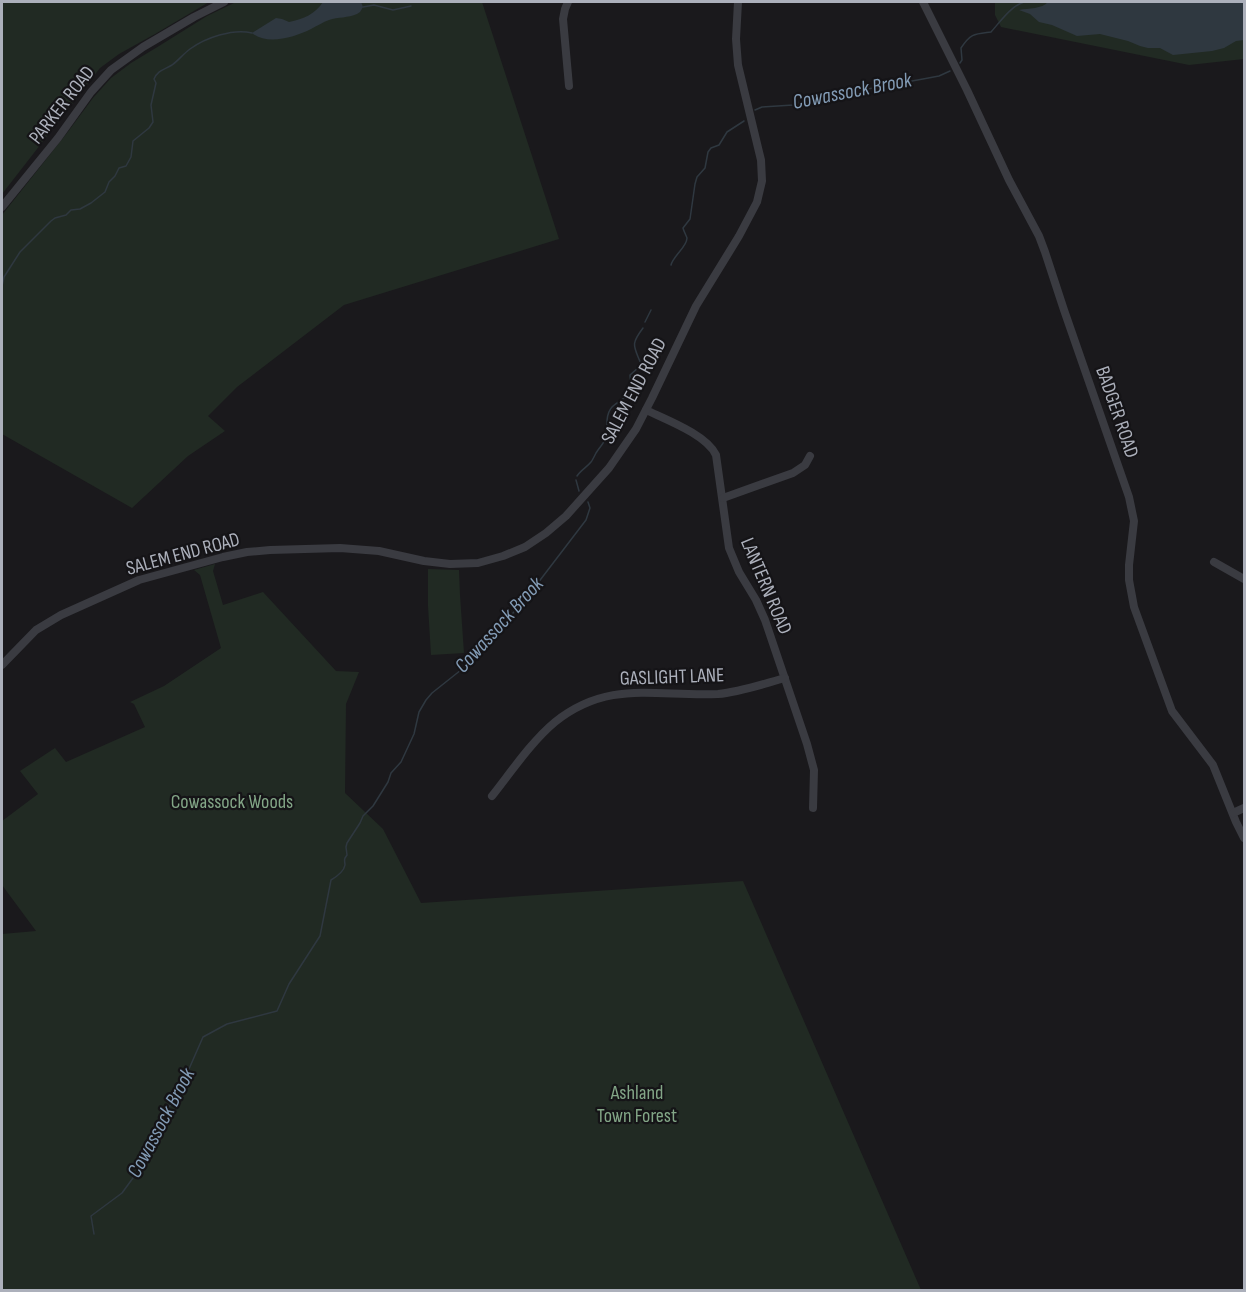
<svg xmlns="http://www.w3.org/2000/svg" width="1246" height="1292" font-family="'Sofia Sans Condensed',sans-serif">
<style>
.green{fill:#212a23}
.water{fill:#2f3840}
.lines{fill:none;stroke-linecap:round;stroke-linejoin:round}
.stream{stroke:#2f3840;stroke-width:1.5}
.minor{stroke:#3a3b41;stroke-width:8}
.labels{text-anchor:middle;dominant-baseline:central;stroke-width:4.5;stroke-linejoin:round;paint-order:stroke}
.street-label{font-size:20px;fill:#acb0bb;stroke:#151417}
.park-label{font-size:20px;fill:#83a687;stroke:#151417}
.water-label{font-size:21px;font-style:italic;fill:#839cb6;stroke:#151417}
</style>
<rect width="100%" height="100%" fill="#1a191c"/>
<g class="green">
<path d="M2,2H209L155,34L119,54L100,68L2,194Z"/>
<path d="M236,2H482L559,239L344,305L237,387L208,416L225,431L188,456L132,508L2,434V215L67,133L93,98L111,78L131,63L159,46L207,16Z"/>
<path d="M995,2H1244V59L1189,65L1001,27L995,15Z"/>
<path d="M215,564L213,571L223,605L263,592L336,671L359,672L346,704L345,793L383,829L421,903L743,881L921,1290H2V934L36,931L2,885V821L38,794L20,771L55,748L66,762L145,727L134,704L130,702L164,686L221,648L200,575L194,570Z"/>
<path d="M428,569L459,570L460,595L464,653L431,655L428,606Z"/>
</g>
<g class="water">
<path d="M323,2H361L363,7L360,12L357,14C348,18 338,17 329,20C323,22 317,26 311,29C295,37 267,46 252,33L276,18L282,19L289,22C304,19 315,14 323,2Z"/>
<path d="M1048,2H1244V40L1236,41L1224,48L1212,51L1173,55L1160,48H1148L1140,46L1128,41L1100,34L1077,36L1052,25L1039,22L1030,14L1019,10C1029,8 1042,9 1048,2Z"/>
</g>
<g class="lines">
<g class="stream">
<path d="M363,7L374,5L393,10L411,6"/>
<path d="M960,63L962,60L961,48C971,33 975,34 991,32C1000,22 1011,6 1024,2"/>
<path d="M755,110L762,107L793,105L807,99H821L840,94L923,79L939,76L950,71"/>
<path d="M671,265C673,256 687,247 687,238C686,235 684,232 683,228L690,219L695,184L697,177L705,168L708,152L711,148L719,145L727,132L744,121"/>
<path d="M2,286L4,277L20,252L51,221L55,218L66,215L71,210L80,209L91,203L105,192L109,182L115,176L119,168L126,166L131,157L133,141L149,128L153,122L151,105L156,83L154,79C158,70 164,70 172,65C178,61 183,54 190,49C205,38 233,28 252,33"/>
<path d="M645,322L651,310"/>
<path d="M607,425C606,399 625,405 630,390C632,385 630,380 630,375L639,367L641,364C634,346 630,345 643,328"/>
<path d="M577,476C581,470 587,467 591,462C592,461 595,455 596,453C603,442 604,446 606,431"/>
<path d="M576,480L579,491"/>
<path d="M94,1234L91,1216L122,1193L141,1167L149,1136L178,1094L203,1037L227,1024L277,1011L289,984L320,936L331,880C336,877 344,871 345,865C345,863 344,860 345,858L347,855L346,847L347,843L360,823L363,816L373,806L388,782L391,773L401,762L414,734L419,712L426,700L432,693L471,662L531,592L586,520L590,508L588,502"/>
</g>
<g class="minor">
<path d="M568,2L565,9L563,19L569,86"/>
<path d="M923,2L967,90L1009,180L1039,236L1045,252L1064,310L1129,497L1134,521L1129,565V580L1134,607L1172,711L1213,765L1236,822L1244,838"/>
<path d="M2,207L58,138L91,92L111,70L143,47L194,17L224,2"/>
<path d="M646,410C667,420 707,435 716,455L729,548L739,572L756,600L765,620L807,744L814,770L813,808"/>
<path d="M723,498L793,473L805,465L810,456"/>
<path d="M1214,562L1244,579"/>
<path d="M2,665L36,630L61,615L139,580L223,557L247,552L270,550L340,548L379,551L424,561L450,564L478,563L503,556L525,547L546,533L566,516L609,468L636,429L652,398L696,306L739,236L757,202L762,181L761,160L738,65L736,39L738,2"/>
<path d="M492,796C511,772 532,741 555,722C609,679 656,697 718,694C740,692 763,684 785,678"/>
<path d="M1233,813L1244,808"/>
</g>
</g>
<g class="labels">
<g class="street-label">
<text transform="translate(62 105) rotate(-52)">PARKER ROAD</text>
<text transform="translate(634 391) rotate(-62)">SALEM END ROAD</text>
<text transform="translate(1117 412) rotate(71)">BADGER ROAD</text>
<text transform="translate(183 554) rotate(-15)">SALEM END ROAD</text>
<text transform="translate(766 586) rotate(67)">LANTERN ROAD</text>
<text transform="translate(672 677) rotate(-2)">GASLIGHT LANE</text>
</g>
<g class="park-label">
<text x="232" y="802">Cowassock Woods</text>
<text x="637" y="1093">Ashland<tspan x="637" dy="23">Town Forest</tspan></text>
</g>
<g class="water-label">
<text transform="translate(852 91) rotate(-11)">Cowassock Brook</text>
<text transform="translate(499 625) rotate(-48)">Cowassock Brook</text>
<text transform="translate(161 1123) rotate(-62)">Cowassock Brook</text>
</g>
</g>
<rect width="1246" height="1292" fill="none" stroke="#acb0bb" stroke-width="6"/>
</svg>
